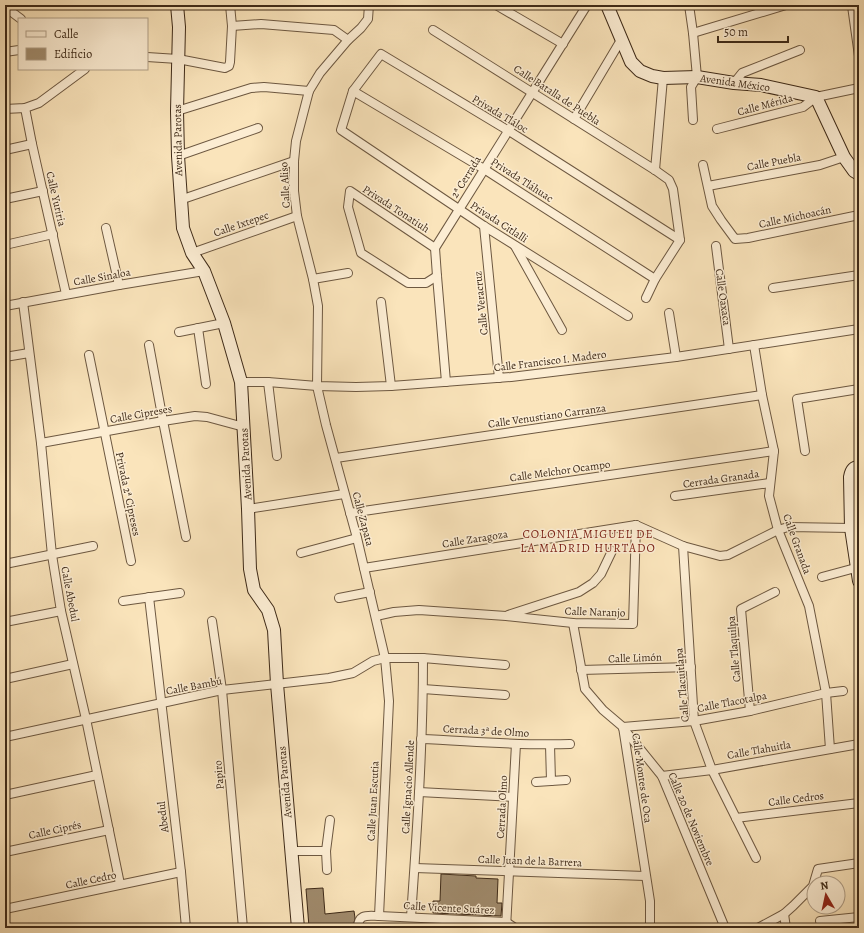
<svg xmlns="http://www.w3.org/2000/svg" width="864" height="933" font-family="Alegreya,serif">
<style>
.building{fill:#a08b6d;stroke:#3e2a18}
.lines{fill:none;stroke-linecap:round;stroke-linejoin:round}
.street-casing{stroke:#6d5841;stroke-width:10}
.secondary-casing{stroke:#3e2a18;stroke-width:14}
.street{stroke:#fcedd3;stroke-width:8}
.secondary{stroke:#fcedd3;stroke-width:12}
.labels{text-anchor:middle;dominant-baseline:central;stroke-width:3;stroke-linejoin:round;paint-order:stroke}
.street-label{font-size:11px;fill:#3e2a18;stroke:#fcedd3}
.neighbourhood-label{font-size:12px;letter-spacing:1px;fill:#7a1f14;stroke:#fcedd3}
</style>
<rect width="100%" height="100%" fill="#fae4bb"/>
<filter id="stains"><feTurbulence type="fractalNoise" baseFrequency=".005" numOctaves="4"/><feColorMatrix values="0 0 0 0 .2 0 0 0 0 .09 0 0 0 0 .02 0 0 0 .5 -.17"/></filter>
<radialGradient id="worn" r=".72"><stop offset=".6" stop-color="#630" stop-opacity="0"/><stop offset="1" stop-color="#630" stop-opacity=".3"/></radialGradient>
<g class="building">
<path d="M441,874L476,876V878L498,879L497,903H502L501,916L433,913V901H440Z"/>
<path d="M323,888L325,914L354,911L355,918L353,928H340V924L309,927L306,889Z"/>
</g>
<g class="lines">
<g class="street-casing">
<g id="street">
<path d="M369,5L368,19L361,28L348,40L320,73L309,91L296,141L294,161V191L297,216L313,279L318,306L317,386L326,425L357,538L385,658L389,701L379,916"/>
<path d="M496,5L563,44"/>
<path d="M689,5L693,33L697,77L691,87L693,120"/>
<path d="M852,6L859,56"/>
<path d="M5,7L21,19"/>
<path d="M232,26L261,24L334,30L348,40"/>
<path d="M433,30L655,170L669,180L673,189L680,240L655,279L646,298"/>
<path d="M693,33L786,5"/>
<path d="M5,52L19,50"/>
<path d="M147,57L178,59L225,68L229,66L230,62L232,26L230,5"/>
<path d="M734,83L742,73L800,50"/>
<path d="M353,91L484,169L655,279"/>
<path d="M25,108L32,144L66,294"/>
<path d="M5,109L25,108L39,103L85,69"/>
<path d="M177,111L251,88L264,87L309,91"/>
<path d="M574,119L621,40"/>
<path d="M717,129L803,107L816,97L859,88"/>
<path d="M5,150L32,144"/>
<path d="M178,156L258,128"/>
<path d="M703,165L712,206L721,220L735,239L748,238L859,215"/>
<path d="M655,170L663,78"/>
<path d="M708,186L820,165L844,157"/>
<path d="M5,199L43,191"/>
<path d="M180,200L294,161"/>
<path d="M484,226L499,378"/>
<path d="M106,228L119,285"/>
<path d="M5,245L53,234"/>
<path d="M515,246L562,330"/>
<path d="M716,246L729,349"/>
<path d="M435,248L350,191L348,207L361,253L408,283H426L437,276"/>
<path d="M192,253L297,216"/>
<path d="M313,279L348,273"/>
<path d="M773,288L859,275"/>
<path d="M23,302L41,443L52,555L61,611L86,719L120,884"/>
<path d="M381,302L391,386"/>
<path d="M5,306L119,285L204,271"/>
<path d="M669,313L676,357"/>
<path d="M628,316L484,226L341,130L353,91L381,54L509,131L680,240"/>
<path d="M198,328L206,384"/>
<path d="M179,332L224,323"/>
<path d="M149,345L163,421L186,537"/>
<path d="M754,345L762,395L774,451L769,496L778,530L809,606L826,693L830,749"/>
<path d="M89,355L131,561"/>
<path d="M5,357L29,353"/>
<path d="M241,382H268L317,386L356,387L391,386L511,377L676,357L859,329"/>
<path d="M268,382L277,456"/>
<path d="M446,382L437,276L435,248L587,5"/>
<path d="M41,443L163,421L195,416L207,417L244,427"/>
<path d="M805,451L797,399L859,389"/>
<path d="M336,458L762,395"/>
<path d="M675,496L770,483"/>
<path d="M248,509L344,494"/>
<path d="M350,513L774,451"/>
<path d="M636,525L683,546L720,556L728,555L778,530L788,527L851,528"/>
<path d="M683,546L694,721L712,770L756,858"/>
<path d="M301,553L357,538"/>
<path d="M5,564L93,546"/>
<path d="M364,568L636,525"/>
<path d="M822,577L859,567"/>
<path d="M149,597L181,872L186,928"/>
<path d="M339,598L370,592"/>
<path d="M123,601L180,593"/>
<path d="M508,615L579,592L593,583L601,574L612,551"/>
<path d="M376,616L394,612L419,610L506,616L573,623L633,624L636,525"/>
<path d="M212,621L222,690L243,928"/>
<path d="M5,622L61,611"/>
<path d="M573,623L585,689L603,710L623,727L650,901V928"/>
<path d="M581,670L691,667"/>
<path d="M5,679L73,664"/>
<path d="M423,689L505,695"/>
<path d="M750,711L741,609L775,592"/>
<path d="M623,727L694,721L750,711L826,693L843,691"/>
<path d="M623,728L662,776L725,928"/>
<path d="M5,737L222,690L329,678L353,673L373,661L385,658H423L505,665"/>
<path d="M421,739C470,741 520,746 570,744"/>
<path d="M550,745L551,781L566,780"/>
<path d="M662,776L712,770L859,744"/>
<path d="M536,782L551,781"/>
<path d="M419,792L513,797"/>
<path d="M5,795L97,775"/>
<path d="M736,818L859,803"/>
<path d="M291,851H326L330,820"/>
<path d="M326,851L327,870"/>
<path d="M5,852L109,830"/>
<path d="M415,868L645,876"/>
<path d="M5,909L181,872"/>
<path d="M784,914L786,928"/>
<path d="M411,917C417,831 423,745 423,658"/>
<path d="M820,921L859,917"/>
<path d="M358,928C358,913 368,916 379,916L506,922L515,928"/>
<path d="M506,928L516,744"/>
<path d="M758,928L784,914L793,906L813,886L818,869L859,863"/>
</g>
</g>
<g class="secondary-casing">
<g id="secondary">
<path d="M177,5L179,27L177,111L178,156L183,228L192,253L204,271L224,323L241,382L248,509L250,569L254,590L268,610L274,630L277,684L298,928"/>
<path d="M607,5L631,62L640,71L652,76L663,78L697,77L734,83L761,85L816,97L844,157L854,171L859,174"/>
<path d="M859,467C853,467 851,471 850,477L851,528L859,581"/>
</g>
</g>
<use href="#street" class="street"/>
<use href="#secondary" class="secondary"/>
</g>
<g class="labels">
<g class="street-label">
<text transform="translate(735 83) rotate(8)">Avenida México</text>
<text transform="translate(557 95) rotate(33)">Calle Batalla de Puebla</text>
<text transform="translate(765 105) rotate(-15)">Calle Mérida</text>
<text transform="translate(500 114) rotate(31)">Privada Tláloc</text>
<text transform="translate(178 140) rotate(-91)">Avenida Parotas</text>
<text transform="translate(774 162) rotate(-11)">Calle Puebla</text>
<text transform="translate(466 177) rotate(-58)">2ª Cerrada</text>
<text transform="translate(522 180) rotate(33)">Privada Tláhuac</text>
<text transform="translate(285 185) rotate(-93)">Calle Aliso</text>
<text transform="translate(56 199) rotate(77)">Calle Yuriria</text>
<text transform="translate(396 209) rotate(33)">Privada Tonatiuh</text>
<text transform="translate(795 217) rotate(-12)">Calle Michoacán</text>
<text transform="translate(499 222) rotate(33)">Privada Citlalli</text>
<text transform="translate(241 224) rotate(-19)">Calle Ixtepec</text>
<text transform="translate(102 277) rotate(-10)">Calle Sinaloa</text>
<text transform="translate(723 297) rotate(82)">Calle Oaxaca</text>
<text transform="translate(481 303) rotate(-96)">Calle Veracruz</text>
<text transform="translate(550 361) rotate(-7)">Calle Francisco I. Madero</text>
<text transform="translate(141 414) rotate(-10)">Calle Cipreses</text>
<text transform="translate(547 416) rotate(-8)">Calle Venustiano Carranza</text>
<text transform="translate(246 464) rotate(-93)">Avenida Parotas</text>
<text transform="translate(560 471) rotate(-8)">Calle Melchor Ocampo</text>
<text transform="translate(721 479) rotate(-8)">Cerrada Granada</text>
<text transform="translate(128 494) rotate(78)">Privada 2ª Cipreses</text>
<text transform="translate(363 519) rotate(75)">Calle Zapata</text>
<text transform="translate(475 539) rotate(-9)">Calle Zaragoza</text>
<text transform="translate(797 544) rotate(70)">Calle Granada</text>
<text transform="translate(70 594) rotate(79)">Calle Abedul</text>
<text transform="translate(595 612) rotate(2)">Calle Naranjo</text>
<text transform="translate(734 649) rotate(-95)">Calle Tlaquilpa</text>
<text transform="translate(635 658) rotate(-2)">Calle Limón</text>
<text transform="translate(682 685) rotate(-95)">Calle Tlacuitlapa</text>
<text transform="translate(194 686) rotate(-11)">Calle Bambú</text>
<text transform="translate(732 702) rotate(-11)">Calle Tlacotalpa</text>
<text transform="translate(486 731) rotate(3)">Cerrada 3ª de Olmo</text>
<text transform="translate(759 750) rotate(-10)">Calle Tlahuitla</text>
<text transform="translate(219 775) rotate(-95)">Papiro</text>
<text transform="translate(642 778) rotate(82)">Calle Montes de Oca</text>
<text transform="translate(285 782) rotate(-95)">Avenida Parotas</text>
<text transform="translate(408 787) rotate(-87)">Calle Ignacio Allende</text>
<text transform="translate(796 799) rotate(-7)">Calle Cedros</text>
<text transform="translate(373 801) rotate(-87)">Calle Juan Escutia</text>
<text transform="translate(502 807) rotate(-87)">Cerrada Olmo</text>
<text transform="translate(163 817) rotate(-97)">Abedul</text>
<text transform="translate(691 819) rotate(67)">Calle 20 de Noviembre</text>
<text transform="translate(55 830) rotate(-12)">Calle Ciprés</text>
<text transform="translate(530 861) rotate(2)">Calle Juan de la Barrera</text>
<text transform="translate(91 880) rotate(-12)">Calle Cedro</text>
<text transform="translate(449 908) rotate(3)">Calle Vicente Suárez</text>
</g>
<g class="neighbourhood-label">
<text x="588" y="534">COLONIA MIGUEL DE<tspan x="588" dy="14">LA MADRID HURTADO</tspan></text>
</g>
</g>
<rect width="864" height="933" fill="none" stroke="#fae4bb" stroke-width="20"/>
<rect x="6" y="6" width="852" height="921" fill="none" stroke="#3e2a18" stroke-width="2"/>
<rect x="10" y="10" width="844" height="913" fill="none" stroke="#3e2a18"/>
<rect x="18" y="18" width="130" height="52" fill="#fcedd3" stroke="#b09f88"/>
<rect x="26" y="31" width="20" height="6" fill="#fcedd3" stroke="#b09f88"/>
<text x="54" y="38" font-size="12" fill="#3e2a18">Calle</text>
<rect x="26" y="48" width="20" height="12" fill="#a08b6d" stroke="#b09f88"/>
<text x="54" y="58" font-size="12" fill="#3e2a18">Edificio</text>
<g transform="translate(826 895) rotate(351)"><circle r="19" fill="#fcedd3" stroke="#b09f88"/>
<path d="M0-3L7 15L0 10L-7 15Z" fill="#8f2418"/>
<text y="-6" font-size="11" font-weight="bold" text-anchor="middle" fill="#3e2a18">N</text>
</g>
<path d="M718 36v6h70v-6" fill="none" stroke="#3e2a18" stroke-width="2"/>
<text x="724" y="36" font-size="12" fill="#3e2a18" stroke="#fcedd3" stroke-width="3" paint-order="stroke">50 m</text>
<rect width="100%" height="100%" filter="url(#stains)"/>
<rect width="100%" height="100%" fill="url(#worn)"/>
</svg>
